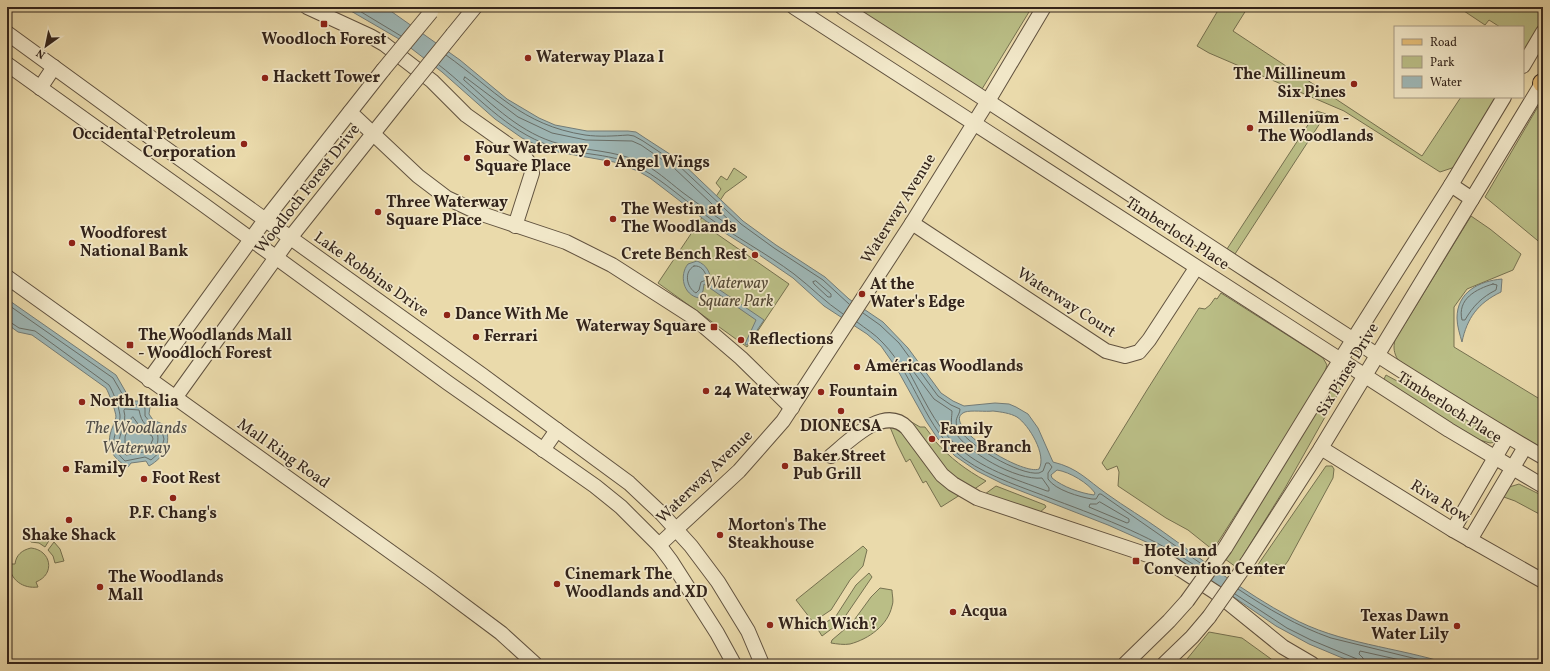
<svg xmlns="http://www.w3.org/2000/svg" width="1550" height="671" font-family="Vollkorn,serif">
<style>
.green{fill:#babe86;stroke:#767150}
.water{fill:#9eb7b6;stroke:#737c78;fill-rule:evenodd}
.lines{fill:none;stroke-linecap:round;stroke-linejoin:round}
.shore{stroke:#686e68;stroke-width:1}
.minor-casing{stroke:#61523f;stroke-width:16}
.major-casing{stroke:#33241b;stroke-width:20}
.minor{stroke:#f1e7c8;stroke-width:14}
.major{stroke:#e5bd76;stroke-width:18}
.minor-bridge-casing{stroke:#61523f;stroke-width:16;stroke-linecap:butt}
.minor-bridge{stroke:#f1e7c8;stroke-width:14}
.poi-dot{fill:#8f2418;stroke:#f1e7c8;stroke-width:1.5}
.labels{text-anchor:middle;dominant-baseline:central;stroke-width:3.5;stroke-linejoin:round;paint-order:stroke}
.poi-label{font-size:16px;font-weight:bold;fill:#33241b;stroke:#f1e7c8;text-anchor:start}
.street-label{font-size:16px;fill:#33241b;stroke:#f1e7c8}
.park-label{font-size:16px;font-style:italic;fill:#554a36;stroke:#f1e7c8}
.water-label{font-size:17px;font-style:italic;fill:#53504a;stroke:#f1e7c8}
</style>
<rect width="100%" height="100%" fill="#eadaab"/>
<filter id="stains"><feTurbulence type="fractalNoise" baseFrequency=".005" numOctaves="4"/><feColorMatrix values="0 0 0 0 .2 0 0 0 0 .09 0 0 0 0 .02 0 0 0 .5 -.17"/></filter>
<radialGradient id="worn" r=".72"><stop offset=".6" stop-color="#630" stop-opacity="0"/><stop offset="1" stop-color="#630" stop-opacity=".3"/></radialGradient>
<g class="green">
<path d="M855,7H1032L982,89Z"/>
<path d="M1220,7H1248L1233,31L1422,156L1461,97H1498L1459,161L1452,168L1440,172L1344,111L1209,53L1197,46Z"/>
<path d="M1458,7H1543V22L1523,56V27H1500L1489,20L1485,25Z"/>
<path d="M1543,98V245L1485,197Z"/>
<path d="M1317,111L1326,114L1235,254L1227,249Z"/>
<path d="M734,168L747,177L725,193L704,225L789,284L747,347L658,283L721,189L716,183L721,176L727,180Z"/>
<path d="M1471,216L1490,229L1521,254L1513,270L1467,289L1454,307V347L1543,401V450L1508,431L1398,360C1394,353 1393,348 1395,340Z"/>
<path d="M1221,293L1317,354L1323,358L1327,365L1323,378L1213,550L1188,530L1166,518L1118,486L1119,472L1117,466L1107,470L1102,463L1147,390L1199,308L1205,309L1210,305L1215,298L1217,299Z"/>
<path d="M1386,375L1467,419L1489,433L1497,442L1490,443L1476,439L1383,381Z"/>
<path d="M1336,380L1343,385L1285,488L1236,567L1225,559Z"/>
<path d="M908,420L920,427H925L931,435L929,437L932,443L935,441C950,458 966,470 986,481L973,490L947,472Z"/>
<path d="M890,427L899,429L960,495L941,507L926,481L923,483L910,459L906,462L897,444Z"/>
<path d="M1326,466H1332L1334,469L1333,478L1288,561L1285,565L1280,566L1275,564L1267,572L1261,576L1256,574L1255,569Z"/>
<path d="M1519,484L1543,496V516L1515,501L1501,496L1506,488Z"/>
<path d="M996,486L1045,505L1046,507L1039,513L985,494Z"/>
<path d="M30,533L43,535L50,539L45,547L39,543L31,542Z"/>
<path d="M54,542L60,549L64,561L55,563L53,556L48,550Z"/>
<path d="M863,546L867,550L863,566L850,580L831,610L813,622L796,600Z"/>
<path d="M31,548C51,550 56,574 36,582L38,587C23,589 10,580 9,564H15C16,555 22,550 31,548Z"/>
<path d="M869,573L872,577L842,621L822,636L817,628L836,616L856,585Z"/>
<path d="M880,588L892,590C892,595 894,601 892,606C888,625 869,639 850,644C844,645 837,644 831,643L832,640L852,623L871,597Z"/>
<path d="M1209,632L1242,638L1278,664H1183Z"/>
</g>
<g class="water">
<path d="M344,7H385L460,60L507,99L539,118L555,125L587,131H628L636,132L645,138L679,160L743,221L776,245L825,277L849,299L883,322L908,348L941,393L953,401L964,406L995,403L1009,404L1016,407L1028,414L1038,428L1053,462C1078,468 1087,480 1107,494C1125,507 1144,518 1162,531C1204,561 1245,593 1290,617C1339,644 1397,647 1449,664H1360L1340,657L1309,644L1276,626L1194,570L1153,545L1108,525L1003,484L977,471L955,456L938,439L926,421L897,369L881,346L867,334L824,306L793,278L755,252L706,221L650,178L638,171L614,162L558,152L539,146L522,138L495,119L442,72L399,39ZM993,411C1001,412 1010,413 1017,417C1029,425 1047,455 1039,469C1022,476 937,423 965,412C971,410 986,412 993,411ZM1057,470C1070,472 1088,483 1095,493L1094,495C1080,493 1063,487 1052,478L1051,475Z"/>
<path d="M697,261C707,265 711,273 711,284L764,320L747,345L745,344L756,320L704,284L703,291L699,298C683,295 679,275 688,264Z"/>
<path d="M1502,279L1501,292C1478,303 1467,318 1462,342C1460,335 1457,326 1457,318C1457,292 1479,281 1502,279Z"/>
<path d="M7,299L116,375L131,401H140L150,407L149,414L153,420L165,425C172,442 165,457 149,466L146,461L131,463L128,467C115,460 107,450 110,435C111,429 115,423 116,417C116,412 109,393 106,388L32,335L18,332L7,324Z"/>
</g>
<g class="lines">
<g class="shore">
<path d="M353,7L401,36"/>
<path d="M446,55C495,90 521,125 585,135C599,137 614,136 628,135L634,136L643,141L676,163L741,224L774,248L823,280L849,304"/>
<path d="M439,65C475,93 506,131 551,146C580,156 614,152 642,169C665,182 685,201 708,217C735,237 766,253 794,274C811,287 825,302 843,314"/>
<path d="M465,77L518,117L552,133L586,140L632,141L641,145L673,167L731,222L732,224L729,225C713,215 697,203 682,192C668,181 655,169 640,162C614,150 586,151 560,144C521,134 493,105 464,80Z"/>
<path d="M694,266C701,265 705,271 707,278L706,280L701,282L699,290L696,293C687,288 683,272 694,266Z"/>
<path d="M816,281L831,294V297H828L814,284L813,282Z"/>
<path d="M1493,284L1497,285L1496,290C1482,297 1473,306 1465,320H1462C1457,299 1476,289 1493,284Z"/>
<path d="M7,304L113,378L128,404L139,405L145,408V416L150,422L161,428L164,439L161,451L151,460L145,457L125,461C107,444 115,438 120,418C121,412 113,391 109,385L35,331L19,328L10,322L7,321"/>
<path d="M863,313L880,325L899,343L938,396L951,405L960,409C960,415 954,418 957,426C965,444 1020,476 1039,473L1043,471L1046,463H1049L1052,467L1048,473V479C1055,490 1080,497 1092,499H1096L1099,494H1101L1203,565"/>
<path d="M857,322C866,329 875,334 883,343C916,377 924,429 964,459C991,478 1025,488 1055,500C1106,519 1156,538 1200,569"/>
<path d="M910,367L934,399L952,411C952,417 950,423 953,429C965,452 1017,481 1042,478L1049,488V491H1047C1015,479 980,469 955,444C934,424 922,395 908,370Z"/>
<path d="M125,409L139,410C142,424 145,425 157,431C159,440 158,446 152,453L144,452L126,455L119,448C117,435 128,423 124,411Z"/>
<path d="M133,417L143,431L152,436L153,439L150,446L128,448L125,446V437L131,419Z"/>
<path d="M1100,502L1129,519V522L1127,523L1089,507L1090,504H1096Z"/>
<path d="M1238,589C1268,609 1297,626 1331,638L1437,664"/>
<path d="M1235,594L1287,628L1311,640L1357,659L1359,664"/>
<path d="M1364,664L1363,658L1359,654L1360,651L1418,664"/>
</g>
<g class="minor-casing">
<g id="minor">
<path d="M307,7L370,36L384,44L432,81L466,115L524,156L529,163L532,173L515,226"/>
<path d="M794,7L1449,430L1543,486"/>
<path d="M842,7C978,94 1113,183 1249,272C1346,335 1443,399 1543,457"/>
<path d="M7,33L165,148L482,375L629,483L662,514L691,546L718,582L748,631L762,664"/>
<path d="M453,34L475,7"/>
<path d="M7,64L204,205L448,383L595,486L621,507L659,545L671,561L717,633L734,664"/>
<path d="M1523,66L1543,32"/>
<path d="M40,88L54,67"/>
<path d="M350,112L418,176L447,198L479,213L566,242L612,265L693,317L741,358L792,408"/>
<path d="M1451,185L1472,199"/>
<path d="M912,223L1106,351L1125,356L1139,352L1149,340L1196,268"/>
<path d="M7,277L430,580L501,633L535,664"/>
<path d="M149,380L265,220L383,70"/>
<path d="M175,398L290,238L407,91"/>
<path d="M1321,448L1453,530L1543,581"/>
<path d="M543,450L557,430"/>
<path d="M831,456C848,442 884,404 907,428L942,475L953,484L977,498L1169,562L1215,592L1283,647L1312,664"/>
<path d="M1453,530L1507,437"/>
<path d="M1470,540L1525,447"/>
<path d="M659,545L739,471L783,421L912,223L988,101L1044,7"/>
<path d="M1225,548L1341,359L1451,185L1504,97"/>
<path d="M1247,563L1321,448L1543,82"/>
<path d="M1125,664L1169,621L1187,601"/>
<path d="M1164,664L1192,637L1209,617"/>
</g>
</g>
<g class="major-casing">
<path id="major" d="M1542,83H1543"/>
</g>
<use href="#minor" class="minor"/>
<use href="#major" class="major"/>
<g class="minor-bridge-casing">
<g id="minor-bridge">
<path d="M383,70L431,12"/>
<path d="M407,91L453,34"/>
<path d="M1187,601L1225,548"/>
<path d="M1209,617L1247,563"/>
</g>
</g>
<use href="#minor-bridge" class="minor-bridge"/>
</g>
<g class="poi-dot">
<rect x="320" y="20" width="8" height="8" rx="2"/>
<circle cx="528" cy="58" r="4"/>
<circle cx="265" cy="78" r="4"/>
<circle cx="1354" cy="84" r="4"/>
<circle cx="1250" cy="128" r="4"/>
<circle cx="244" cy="144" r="4"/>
<circle cx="467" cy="158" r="4"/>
<circle cx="607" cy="163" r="4"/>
<circle cx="378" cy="212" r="4"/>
<circle cx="613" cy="219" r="4"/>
<circle cx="72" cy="243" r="4"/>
<circle cx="755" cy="255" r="4"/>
<circle cx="862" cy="294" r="4"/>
<circle cx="447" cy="315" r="4"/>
<rect x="710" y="323" width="8" height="8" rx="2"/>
<circle cx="476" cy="337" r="4"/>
<circle cx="741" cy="340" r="4"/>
<rect x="126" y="341" width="8" height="8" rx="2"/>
<circle cx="857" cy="367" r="4"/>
<circle cx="706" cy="391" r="4"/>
<circle cx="821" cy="392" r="4"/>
<circle cx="82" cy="402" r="4"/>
<circle cx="841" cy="411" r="4"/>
<circle cx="932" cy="439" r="4"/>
<circle cx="785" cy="466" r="4"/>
<circle cx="66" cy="469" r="4"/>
<circle cx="144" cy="479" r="4"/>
<circle cx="173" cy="498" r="4"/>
<circle cx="69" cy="520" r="4"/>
<circle cx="720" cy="535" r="4"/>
<rect x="1132" y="557" width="8" height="8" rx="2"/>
<circle cx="557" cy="584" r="4"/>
<circle cx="100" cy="587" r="4"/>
<circle cx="953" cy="612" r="4"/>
<circle cx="770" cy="625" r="4"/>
<circle cx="1457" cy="626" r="4"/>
</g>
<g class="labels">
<g class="poi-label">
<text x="324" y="40" text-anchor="middle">Woodloch Forest</text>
<text x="536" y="58">Waterway Plaza I</text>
<text x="1346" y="75" text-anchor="end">The Millineum<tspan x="1346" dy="18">Six Pines</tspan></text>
<text x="273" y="78">Hackett Tower</text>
<text x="1258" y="119">Millenium -<tspan x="1258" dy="18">The Woodlands</tspan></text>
<text x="236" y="135" text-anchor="end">Occidental Petroleum<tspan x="236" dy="18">Corporation</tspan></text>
<text x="475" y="149">Four Waterway<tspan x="475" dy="18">Square Place</tspan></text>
<text x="615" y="163">Angel Wings</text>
<text x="386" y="203">Three Waterway<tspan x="386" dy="18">Square Place</tspan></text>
<text x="621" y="210">The Westin at<tspan x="621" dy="18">The Woodlands</tspan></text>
<text x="80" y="234">Woodforest<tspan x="80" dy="18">National Bank</tspan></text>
<text x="747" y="255" text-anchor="end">Crete Bench Rest</text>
<text x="870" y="285">At the<tspan x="870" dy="18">Water's Edge</tspan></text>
<text x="455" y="315">Dance With Me</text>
<text x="706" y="327" text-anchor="end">Waterway Square</text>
<text x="138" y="336">The Woodlands Mall<tspan x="138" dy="18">- Woodloch Forest</tspan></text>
<text x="484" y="337">Ferrari</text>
<text x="749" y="340">Reflections</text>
<text x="865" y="367">Américas Woodlands</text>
<text x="714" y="391">24 Waterway</text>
<text x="829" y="392">Fountain</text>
<text x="90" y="402">North Italia</text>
<text x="841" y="427" text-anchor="middle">DIONECSA</text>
<text x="940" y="430">Family<tspan x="940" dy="18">Tree Branch</tspan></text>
<text x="793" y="457">Baker Street<tspan x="793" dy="18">Pub Grill</tspan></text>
<text x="74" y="469">Family</text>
<text x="152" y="479">Foot Rest</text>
<text x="173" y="514" text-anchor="middle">P.F. Chang's</text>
<text x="728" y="526">Morton's The<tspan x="728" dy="18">Steakhouse</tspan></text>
<text x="69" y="536" text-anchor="middle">Shake Shack</text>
<text x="1144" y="552">Hotel and<tspan x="1144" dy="18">Convention Center</tspan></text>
<text x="565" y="575">Cinemark The<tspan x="565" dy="18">Woodlands and XD</tspan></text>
<text x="108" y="578">The Woodlands<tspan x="108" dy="18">Mall</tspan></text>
<text x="961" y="612">Acqua</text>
<text x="1449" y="617" text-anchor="end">Texas Dawn<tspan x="1449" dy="18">Water Lily</tspan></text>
<text x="778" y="625">Which Wich?</text>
</g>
<g class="street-label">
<text transform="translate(308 189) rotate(-52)">Woodloch Forest Drive</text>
<text transform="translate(899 209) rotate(-58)">Waterway Avenue</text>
<text transform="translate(1177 234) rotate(33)">Timberloch Place</text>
<text transform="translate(371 275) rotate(35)">Lake Robbins Drive</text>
<text transform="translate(1066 303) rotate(33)">Waterway Court</text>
<text transform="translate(1348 370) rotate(-59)">Six Pines Drive</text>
<text transform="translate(1449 408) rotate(32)">Timberloch Place</text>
<text transform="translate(283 454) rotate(35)">Mall Ring Road</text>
<text transform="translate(705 477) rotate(-44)">Waterway Avenue</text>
<text transform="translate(1440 502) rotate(32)">Riva Row</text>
</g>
<g class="park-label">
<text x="736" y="284">Waterway<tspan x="736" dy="18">Square Park</tspan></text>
</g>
<g class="water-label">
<text x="136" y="428">The Woodlands<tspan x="136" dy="20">Waterway</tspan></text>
</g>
</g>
<rect width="1550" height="671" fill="none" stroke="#eadaab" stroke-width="24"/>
<rect x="8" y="8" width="1534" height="655" fill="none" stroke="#33241b" stroke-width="2"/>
<rect x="12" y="12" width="1526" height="647" fill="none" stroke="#33241b"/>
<rect x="1394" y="26" width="130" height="72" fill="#f1e7c8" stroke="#a59983"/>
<rect x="1402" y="39" width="20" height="6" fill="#e5bd76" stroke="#a59983"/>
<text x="1430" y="46" font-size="12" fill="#33241b">Road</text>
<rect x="1402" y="56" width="20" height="12" fill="#babe86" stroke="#a59983"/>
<text x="1430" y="66" font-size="12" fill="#33241b">Park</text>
<rect x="1402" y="76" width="20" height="12" fill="#9eb7b6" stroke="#a59983"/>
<text x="1430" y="86" font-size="12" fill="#33241b">Water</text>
<g transform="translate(46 46) rotate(213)" stroke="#f1e7c8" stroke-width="3" paint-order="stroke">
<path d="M0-3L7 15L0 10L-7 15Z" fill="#33241b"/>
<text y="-6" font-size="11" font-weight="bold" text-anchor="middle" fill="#33241b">N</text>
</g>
<rect width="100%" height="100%" filter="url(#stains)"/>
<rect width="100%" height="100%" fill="url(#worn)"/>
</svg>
